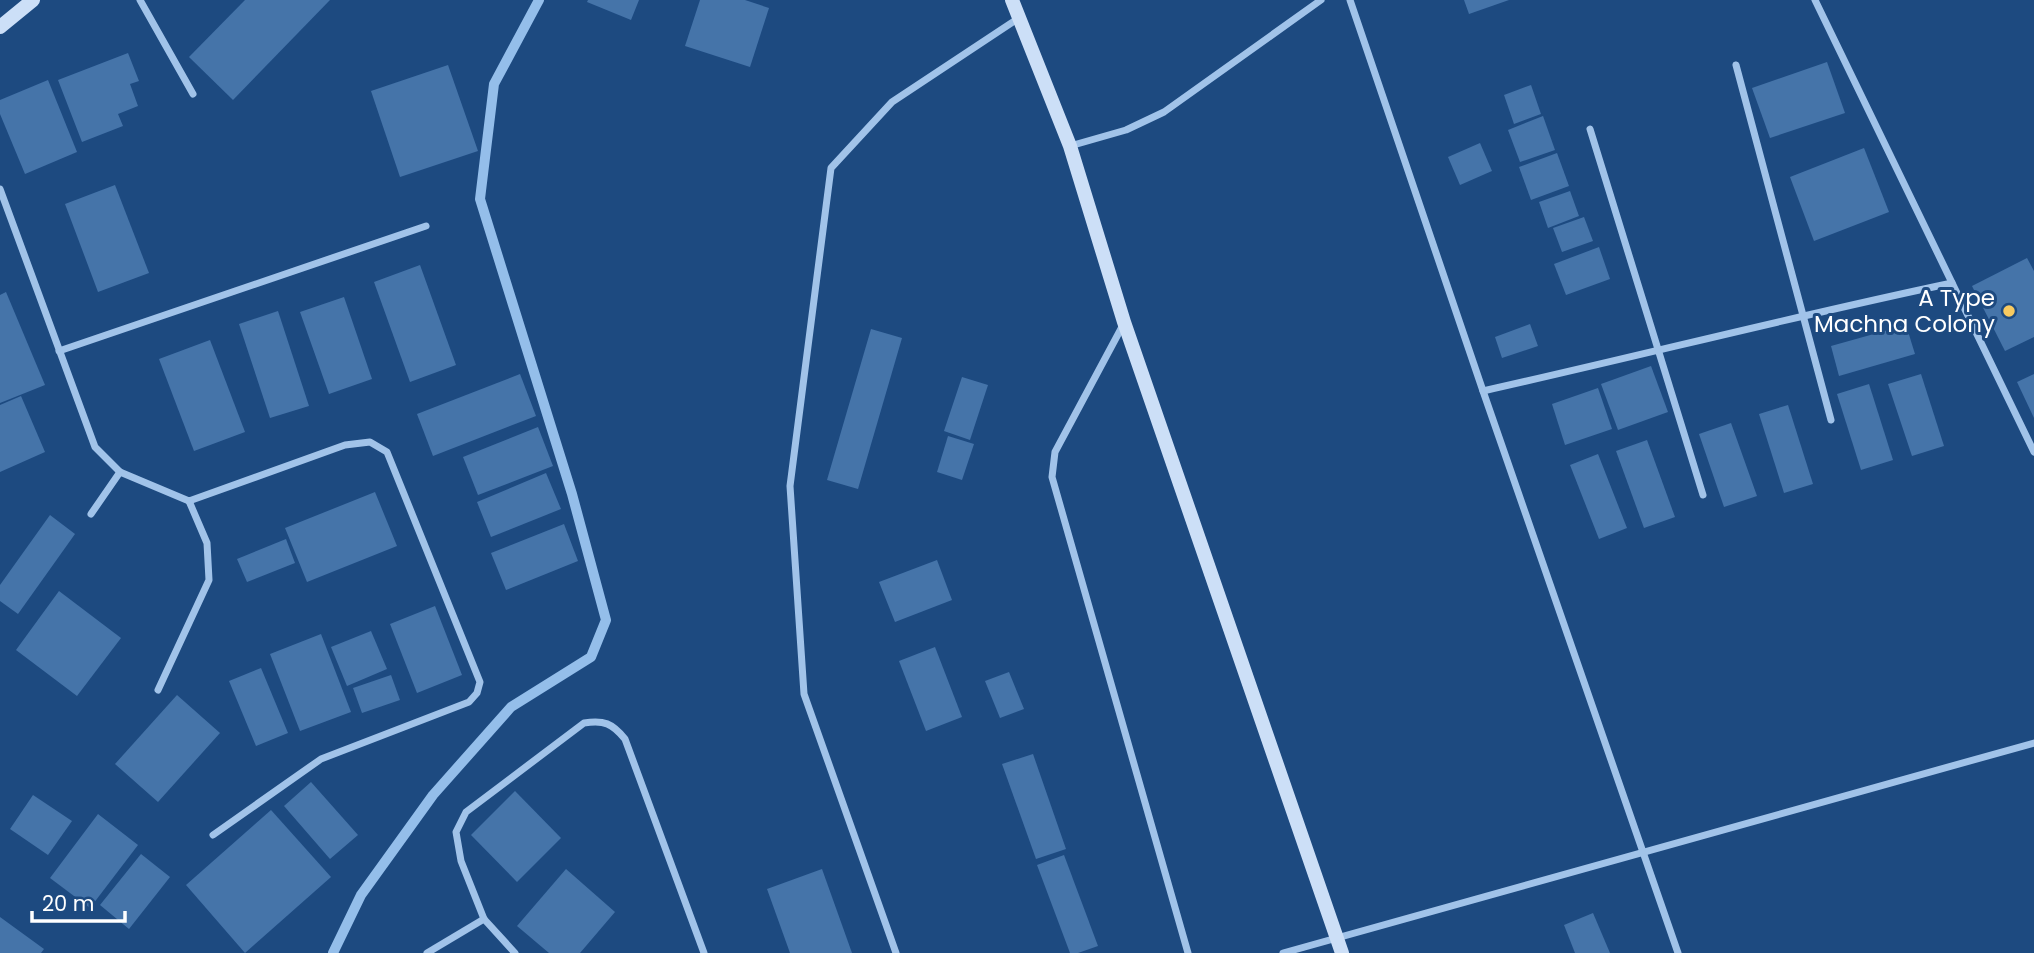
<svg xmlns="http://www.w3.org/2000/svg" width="2034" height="953" font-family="Poppins,sans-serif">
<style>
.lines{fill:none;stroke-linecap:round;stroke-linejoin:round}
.stream{stroke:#94beea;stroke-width:10}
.building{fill:#4574a9}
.street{stroke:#a1c3e9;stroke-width:7}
.secondary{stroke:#ccdff7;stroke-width:14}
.poi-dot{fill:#f8ca60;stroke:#1d4a80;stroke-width:2.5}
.labels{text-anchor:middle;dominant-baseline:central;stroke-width:6;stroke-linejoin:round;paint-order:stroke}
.poi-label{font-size:23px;fill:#fff;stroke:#1d4a80;text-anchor:end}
</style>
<rect width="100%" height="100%" fill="#1d4a80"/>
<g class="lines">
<path class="stream" d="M333,953L361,895L433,795L511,707L591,657L606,620L572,494L480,199L494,84L539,0"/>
</g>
<g class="building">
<path d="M245,0H330L233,100L189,57Z"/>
<path d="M588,0H639L631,20L587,2Z"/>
<path d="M700,0H745L769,8L750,67L685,46Z"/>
<path d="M1464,0H1509L1469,14Z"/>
<path d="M128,53L139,81L130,84L138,106L118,114L123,126L82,142L58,80Z"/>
<path d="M1827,62L1845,113L1770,138L1752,88Z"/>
<path d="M448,65L478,151L400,177L371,91Z"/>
<path d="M48,80L77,152L25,174L0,114V100Z"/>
<path d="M1531,85L1541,114L1514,124L1504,95Z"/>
<path d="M1543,116L1555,150L1520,162L1508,130Z"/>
<path d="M1480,143L1492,171L1460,185L1448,157Z"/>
<path d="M1864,148L1889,212L1814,241L1790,177Z"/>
<path d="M1557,153L1569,186L1531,200L1519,167Z"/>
<path d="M115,185L149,273L98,292L65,204Z"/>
<path d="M1570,191L1579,216L1548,228L1539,202Z"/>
<path d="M1584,217L1593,241L1562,252L1553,228Z"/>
<path d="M1599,247L1610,279L1566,295L1554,264Z"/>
<path d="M2027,258L2034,271V337L2005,351L1972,286Z"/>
<path d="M420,265L456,365L410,382L374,282Z"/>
<path d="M6,292L45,385L0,403V295Z"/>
<path d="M344,297L372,379L329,394L300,312Z"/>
<path d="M278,311L309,406L270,418L239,324Z"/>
<path d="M1530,324L1538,346L1502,358L1495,337Z"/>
<path d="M1906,325L1915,354L1839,376L1831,346Z"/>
<path d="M871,329L902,338L858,489L827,480Z"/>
<path d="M210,340L245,432L194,451L159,359Z"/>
<path d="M1651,366L1668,412L1618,430L1601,384Z"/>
<path d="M520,374L536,416L433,456L417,414Z"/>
<path d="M1921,374L1944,446L1912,456L1888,384Z"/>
<path d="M2034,374V418L2017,382Z"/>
<path d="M962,377L988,385L970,440L944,431Z"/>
<path d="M1869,384L1893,460L1861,470L1837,394Z"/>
<path d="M1598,388L1612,429L1565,445L1552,404Z"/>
<path d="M21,396L45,452L0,472V405Z"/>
<path d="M1788,405L1813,484L1784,493L1759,414Z"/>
<path d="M1731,423L1757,496L1724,507L1699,434Z"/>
<path d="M538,427L553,466L478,495L463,457Z"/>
<path d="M948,436L974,444L962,480L937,472Z"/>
<path d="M1647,440L1675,517L1644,528L1616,451Z"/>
<path d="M1598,454L1627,528L1599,539L1570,465Z"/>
<path d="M546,473L561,509L491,537L477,502Z"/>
<path d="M375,492L397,546L307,582L285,528Z"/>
<path d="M50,515L75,534L18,614L0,601V585Z"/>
<path d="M564,524L578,561L506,590L491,553Z"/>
<path d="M286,539L295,563L247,582L237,559Z"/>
<path d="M937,560L952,600L895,622L879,582Z"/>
<path d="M59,591L121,638L77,696L16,650Z"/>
<path d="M435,606L462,675L417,693L390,624Z"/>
<path d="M371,631L387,669L347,686L331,647Z"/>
<path d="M321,634L351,712L300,731L270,654Z"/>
<path d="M935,647L962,717L926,731L899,661Z"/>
<path d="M261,668L288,733L256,746L229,681Z"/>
<path d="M1009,672L1024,709L1000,718L985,681Z"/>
<path d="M391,675L400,700L362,713L353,688Z"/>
<path d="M177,695L220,733L158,802L115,764Z"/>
<path d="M1033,754L1066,849L1036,859L1002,764Z"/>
<path d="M311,782L358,835L330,859L284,806Z"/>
<path d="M515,791L561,838L517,882L471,835Z"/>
<path d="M33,795L72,821L48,855L10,829Z"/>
<path d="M271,810L331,877L245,953L186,885Z"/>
<path d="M98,814L138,845L90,908L50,878Z"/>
<path d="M141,854L170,877L129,929L100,905Z"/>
<path d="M1064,855L1098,946L1078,953H1070L1037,865Z"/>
<path d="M566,869L615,912L580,953H549L517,926Z"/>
<path d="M822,869L852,953H790L767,889Z"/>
<path d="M1593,913L1610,953H1575L1564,925Z"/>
<path d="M0,917L44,949L41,953H0Z"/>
</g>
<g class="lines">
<g class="street">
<path d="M140,0L193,94"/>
<path d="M1350,0L1483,391L1678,953"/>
<path d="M1815,0L2034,452"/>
<path d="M1736,65L1831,420"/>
<path d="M1590,129L1703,495"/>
<path d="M1070,146L1126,130L1164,112L1321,0"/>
<path d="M0,189L95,447L120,472L189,501L345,445L370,442L387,452L480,682L477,693L469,702L321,759L213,835"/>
<path d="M1123,325L1055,452L1052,477L1188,953"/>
<path d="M59,351L426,226"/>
<path d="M1483,391C1639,356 1795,316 1952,283"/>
<path d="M91,514L120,472"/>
<path d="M158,690L209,580L207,543L189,501"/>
<path d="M427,953L484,919"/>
<path d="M515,953L484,919L461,861L456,832L466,812L584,723C604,720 612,723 625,739L704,953"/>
<path d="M896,953L804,694L790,486L831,168L892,102L1019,18"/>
<path d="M1283,953L2034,743"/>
</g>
<g class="secondary">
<path d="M1012,0L1070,146L1124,322L1342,953"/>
<path d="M0,27L33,0"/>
</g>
</g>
<circle class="poi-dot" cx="2009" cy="311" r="7"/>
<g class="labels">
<g class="poi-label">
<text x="1995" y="298">A Type<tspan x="1995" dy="26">Machna Colony</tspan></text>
</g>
</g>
<path d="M32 911v10h93v-10" fill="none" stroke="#ffffff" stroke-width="3.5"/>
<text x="42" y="911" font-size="21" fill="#ffffff" stroke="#1d4a80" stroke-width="5" paint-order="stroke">20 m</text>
</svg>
